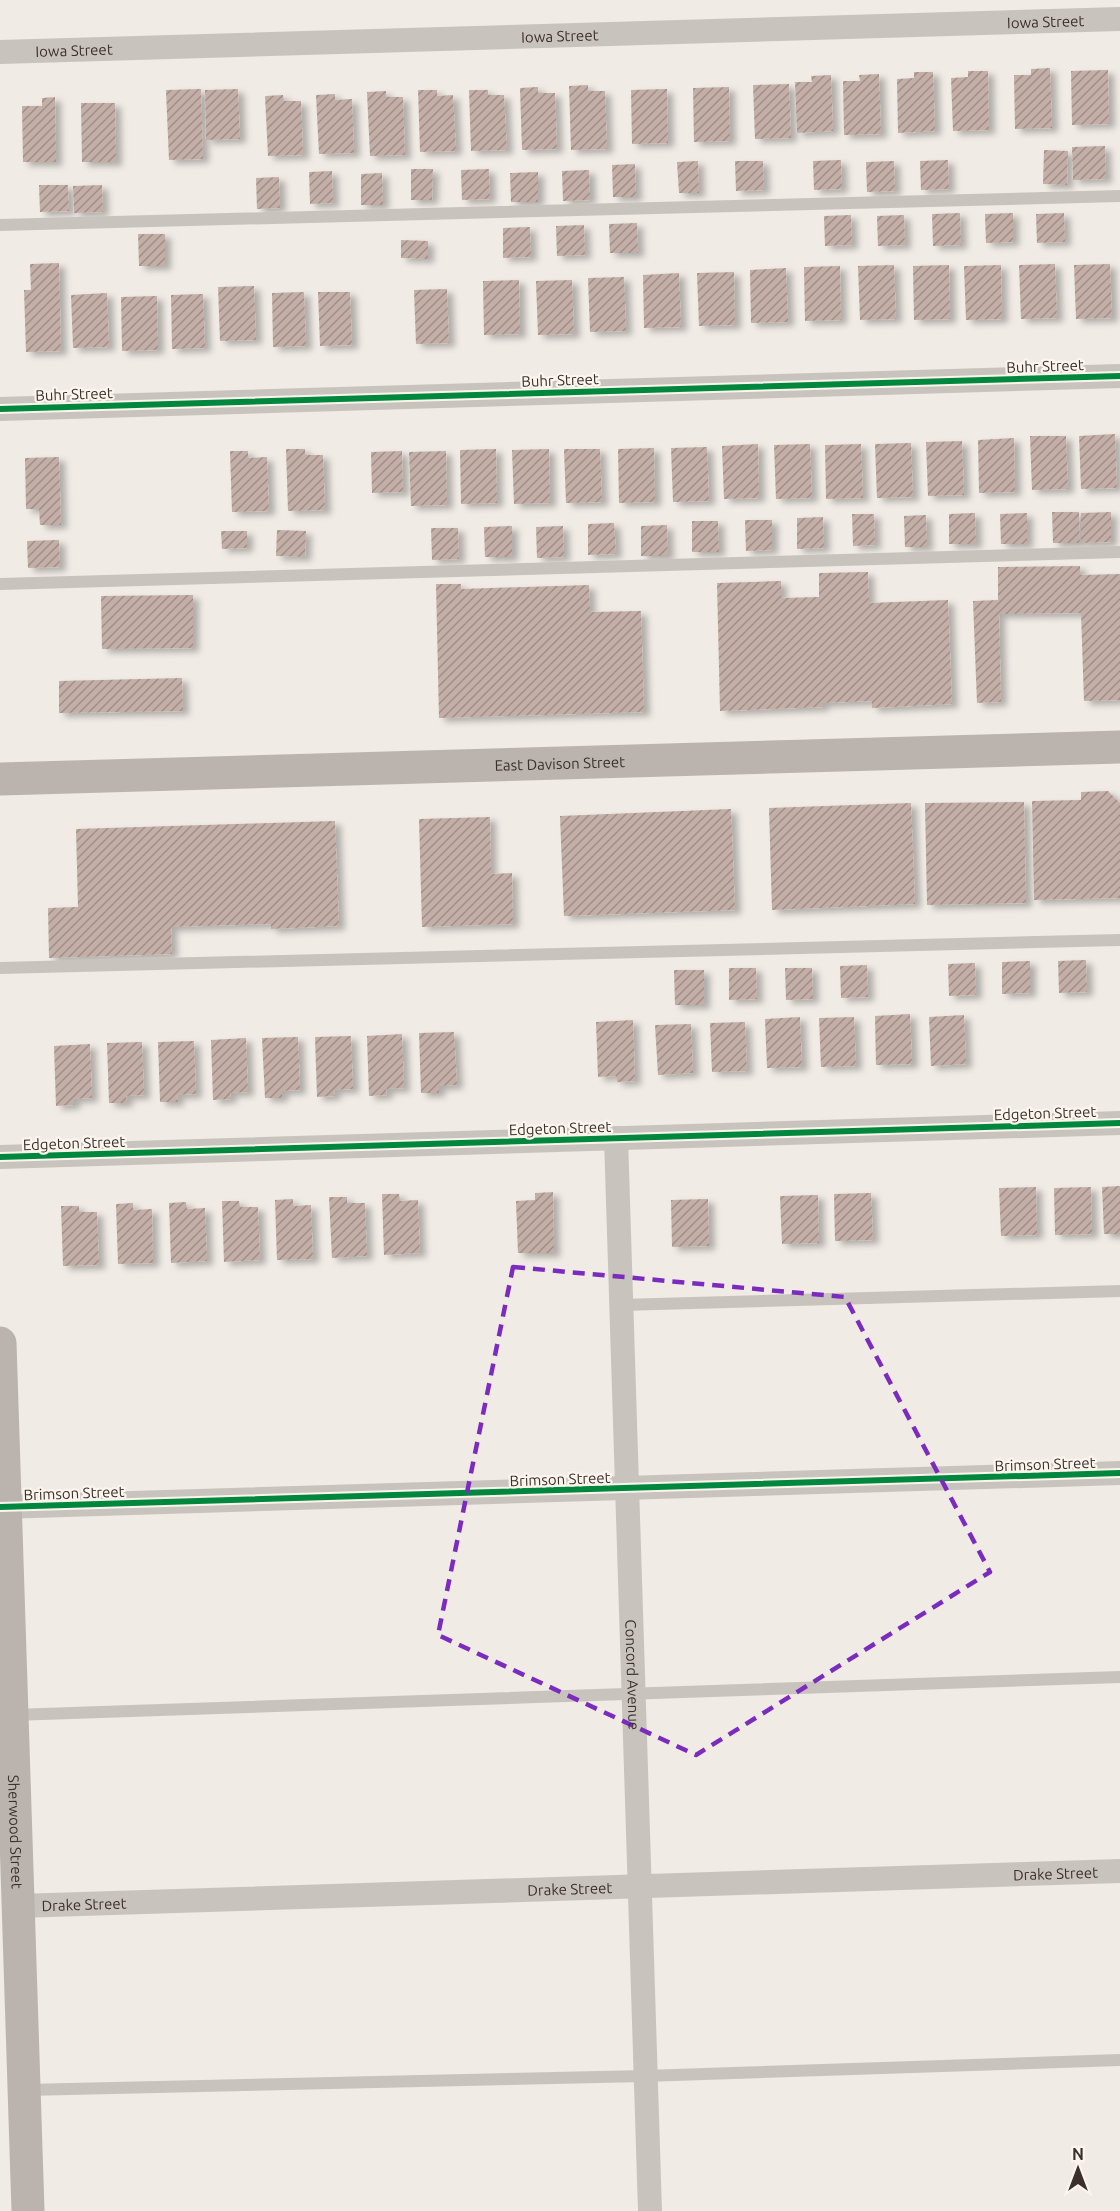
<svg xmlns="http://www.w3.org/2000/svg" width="1120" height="2211" font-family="Ubuntu,sans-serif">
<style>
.building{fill:url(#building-hatch);filter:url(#shadow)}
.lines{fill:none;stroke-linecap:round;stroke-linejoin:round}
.lane{stroke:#c9c3be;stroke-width:12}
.street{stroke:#c9c3be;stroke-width:24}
.secondary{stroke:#bab3ae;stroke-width:33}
.cycleway-casing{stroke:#fbf5ee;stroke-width:10}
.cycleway{stroke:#00873e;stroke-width:6}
.marked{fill:none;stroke:#7b2cbf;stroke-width:4.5;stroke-dasharray:12 8;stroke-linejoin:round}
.labels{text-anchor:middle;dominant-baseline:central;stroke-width:4.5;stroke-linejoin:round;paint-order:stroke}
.street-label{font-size:15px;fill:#3b302b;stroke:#fbf5ee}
</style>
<defs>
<pattern id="building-hatch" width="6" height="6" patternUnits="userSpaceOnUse" patternTransform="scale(1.5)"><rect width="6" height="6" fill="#c3afa7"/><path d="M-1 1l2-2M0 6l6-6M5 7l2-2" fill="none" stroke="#a08f88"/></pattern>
<filter id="shadow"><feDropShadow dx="6" dy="4" stdDeviation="3" flood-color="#0004"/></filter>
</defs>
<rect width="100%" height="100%" fill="#f0ebe5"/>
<g class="building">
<path d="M1050,68L1052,128L1015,129L1014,75H1031V69Z"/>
<path d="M1108,70L1109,124L1072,125L1071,71Z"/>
<path d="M968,71H988L989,130L953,131L951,78L968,77Z"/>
<path d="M914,72H933L935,131L898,133L897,79L914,78Z"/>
<path d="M879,74L881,134L844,135L843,81H860L859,75Z"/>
<path d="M831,75L833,131L797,133L795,82H812L811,76Z"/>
<path d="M789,84L791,138L755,139L753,85Z"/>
<path d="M588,85V91H605L607,149L571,150L569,86Z"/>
<path d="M538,87V93H555L557,149L522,150L520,88Z"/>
<path d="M729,87L730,141L694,142L693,88Z"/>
<path d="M201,89L203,159L169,160L166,90Z"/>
<path d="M238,89L240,139L206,140L205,90Z"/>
<path d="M667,89L668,143L632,144L631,90Z"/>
<path d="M418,90H437V96L453,95L456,151L420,152Z"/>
<path d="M469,90H488V95H504L507,150L471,151Z"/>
<path d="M386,91V97H403L405,155L370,156L367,92Z"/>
<path d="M335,94V100L352,99L354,153L319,154L316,95Z"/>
<path d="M283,95L284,101H301L303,155L268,156L265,96Z"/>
<path d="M55,97L56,162H23L22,106H42V98Z"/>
<path d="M81,103H115L116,162H82Z"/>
<path d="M1105,146L1106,179L1073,180L1072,147Z"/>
<path d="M1044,150L1068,151L1067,185L1043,184Z"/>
<path d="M841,160L842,189L814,190L813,161Z"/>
<path d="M948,160L949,189L921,190L920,161Z"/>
<path d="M698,161L699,193H679L677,162Z"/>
<path d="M735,161H763L764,190L736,191Z"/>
<path d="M894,161L895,191L867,192L866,162Z"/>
<path d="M635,164L636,197H613L612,165Z"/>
<path d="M411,169H433L432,200H411Z"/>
<path d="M489,169L490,199L462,200L461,170Z"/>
<path d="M589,170L590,200L563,201L562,171Z"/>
<path d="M332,171L333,203L310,204L309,172Z"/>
<path d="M538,172V202H511L510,173Z"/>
<path d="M382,173L383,205H361V174Z"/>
<path d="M279,177L280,208L257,209L256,178Z"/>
<path d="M39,185H68L69,211L40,212Z"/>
<path d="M102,185L103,212L74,213L73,186Z"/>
<path d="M960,213L961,245L933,246L932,214Z"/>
<path d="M1013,213V242L986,243L985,214Z"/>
<path d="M1064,213L1065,242L1037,243L1036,214Z"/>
<path d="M851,215L852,245L825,246L824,216Z"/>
<path d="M904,215L905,245L878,246L877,216Z"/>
<path d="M637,223L638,253H610L609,224Z"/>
<path d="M584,225L585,255L557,256L556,226Z"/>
<path d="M530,227L531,257L503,258V228Z"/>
<path d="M138,234H165V266H139Z"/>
<path d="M401,240L428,241V259L401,258Z"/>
<path d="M59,263L61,351L26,352L24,290H31L30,264Z"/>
<path d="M1055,264L1057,318L1021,319L1019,265Z"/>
<path d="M1110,264L1112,318L1076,319L1074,265Z"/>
<path d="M894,265L896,319L860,320L858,266Z"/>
<path d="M949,265L950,319L914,320L913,266Z"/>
<path d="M1001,265L1002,319L966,320L964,266Z"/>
<path d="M840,266L841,320L805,321L804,267Z"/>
<path d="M786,268L788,322L751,323L750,270Z"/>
<path d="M734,272L735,325L699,326L697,273Z"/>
<path d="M679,273L681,327L644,328L643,275Z"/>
<path d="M624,277L626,331L590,332L588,278Z"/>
<path d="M519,280L520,334L484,335L483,281Z"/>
<path d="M572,280L574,334L538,335L536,281Z"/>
<path d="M254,286L256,340L220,341L218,287Z"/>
<path d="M447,289L449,343L416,344L414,290Z"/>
<path d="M304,292L306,346L273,347L272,293Z"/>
<path d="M318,292H350L352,345L320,346Z"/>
<path d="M107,293L109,347L73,348L71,295Z"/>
<path d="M203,294L205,348L172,349L171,295Z"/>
<path d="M157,296L158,350L122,351L121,297Z"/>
<path d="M1115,434L1117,488L1081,489L1079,436Z"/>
<path d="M1030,436H1066L1068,489L1032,490Z"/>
<path d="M1014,438L1015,492L979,493L978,440Z"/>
<path d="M962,441L964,495L928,496L926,442Z"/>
<path d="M911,443L913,497L877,498L875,444Z"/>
<path d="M758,444L759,498L724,499L722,446Z"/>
<path d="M810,444L812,498L776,499L774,445Z"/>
<path d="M861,444L863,498L826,499L825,445Z"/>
<path d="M707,447L709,501L673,502L671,448Z"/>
<path d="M654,448L655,502L619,503L618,449Z"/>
<path d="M286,449H305V455H323L325,510L288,511Z"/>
<path d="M496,449L497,503L461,504L460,450Z"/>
<path d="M549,449L550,503L514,504L512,450Z"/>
<path d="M564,449H600L602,502L566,503Z"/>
<path d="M230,451H248V458L267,457L269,511L232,512Z"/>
<path d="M402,451L403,492L372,493L371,452Z"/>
<path d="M446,451L447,505L411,506L409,452Z"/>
<path d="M59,457L61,525H40L39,509H26L25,458Z"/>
<path d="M1052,512H1079L1080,543H1053Z"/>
<path d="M1111,512V542L1081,543V513Z"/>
<path d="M975,513L976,544H949V514Z"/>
<path d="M1027,513V544H1001L1000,514Z"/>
<path d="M852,514H874L875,545L853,546Z"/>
<path d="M926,515L927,547H905L904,516Z"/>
<path d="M823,517L824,548L797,549V518Z"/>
<path d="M745,520H772V550L746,551Z"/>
<path d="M692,521H718L719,552H692Z"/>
<path d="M614,523L616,554L588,555V524Z"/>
<path d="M667,525L668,556H641V526Z"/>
<path d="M512,526V557H485L484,527Z"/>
<path d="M563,526L564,557L537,558L536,527Z"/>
<path d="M431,528H458L459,559L432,560Z"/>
<path d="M277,530L306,531L305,557L276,556Z"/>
<path d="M221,531H247V548L222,549Z"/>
<path d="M59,540L60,567L28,568L27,541Z"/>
<path d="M1080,566V575L1120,574V700L1084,701L1081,613L999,614L1001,702L977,703L973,601L998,600V567Z"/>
<path d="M868,572L869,603L948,600L952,704L872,708V701L823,703V707L720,711L717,583L781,581V598L819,597V573Z"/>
<path d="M436,584H461V589L589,585L590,612L641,611L644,712L439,718Z"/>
<path d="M193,595V648L102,649L101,596Z"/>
<path d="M182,678L183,711L59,713V681Z"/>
<path d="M1108,791L1120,803V898L1034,900L1032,801L1081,800V792Z"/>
<path d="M1024,802L1026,903L927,905L925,803Z"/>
<path d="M911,803L915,904L772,910L769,808Z"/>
<path d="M731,809L735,910L564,916L560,816Z"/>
<path d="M490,817L491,874L512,873L513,924L422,927L419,819Z"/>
<path d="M335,821L339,926L271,929V924L171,927L172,954L49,958L48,908L78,907L76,829Z"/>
<path d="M1086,960L1087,992L1059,993L1058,961Z"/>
<path d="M1030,961V993L1002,994V962Z"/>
<path d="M975,963L976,995L949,996L948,964Z"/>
<path d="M867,965L868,997L841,998L840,966Z"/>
<path d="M729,968H756L757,999L729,1000Z"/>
<path d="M785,968H812L813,999L786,1000Z"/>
<path d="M674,970H704V1005H675Z"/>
<path d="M910,1014L912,1064L876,1065L875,1016Z"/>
<path d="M964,1015L966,1064L931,1066L929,1017Z"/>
<path d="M800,1017L802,1067L767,1068L765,1019Z"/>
<path d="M854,1017L856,1066L821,1067L819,1018Z"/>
<path d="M633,1020L635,1081L617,1082L616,1076L598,1077L596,1022Z"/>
<path d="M745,1022L747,1071L712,1072L710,1023Z"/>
<path d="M691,1024L693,1073L658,1075L655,1025Z"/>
<path d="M454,1032L457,1085L439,1086V1093H421L419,1033Z"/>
<path d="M402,1034L404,1088L386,1089L387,1095L369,1096L367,1036Z"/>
<path d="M351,1036L353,1089L334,1090L335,1096L317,1097L315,1037Z"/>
<path d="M298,1037L300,1090L282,1091V1098H265L262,1038Z"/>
<path d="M246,1038L248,1092L230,1093L231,1099L213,1100L211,1040Z"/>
<path d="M194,1041L196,1094L177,1095L178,1102H160L158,1042Z"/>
<path d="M142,1042L144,1095L126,1096L127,1103H109L107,1043Z"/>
<path d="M90,1044L92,1098L74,1099V1105L56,1106L54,1046Z"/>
<path d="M1120,1186V1234H1104L1102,1187Z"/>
<path d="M1036,1187L1037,1235L1001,1236L999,1188Z"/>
<path d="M1091,1187L1092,1234L1055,1235L1054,1188Z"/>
<path d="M553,1192L554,1253H518L516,1201L535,1200V1193Z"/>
<path d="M871,1193L873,1240L835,1241L834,1194Z"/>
<path d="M382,1194H399L400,1201L418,1200L420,1253L384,1255Z"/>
<path d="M818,1195L819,1243L782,1244L780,1196Z"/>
<path d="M329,1197H347V1203H365L367,1256L332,1258Z"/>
<path d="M293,1199V1206L311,1205L313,1259L277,1260L275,1200Z"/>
<path d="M708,1199L709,1246L672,1247L671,1200Z"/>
<path d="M222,1201H239L240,1207H258L260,1260L224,1262Z"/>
<path d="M186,1202L187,1209L205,1208L207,1261L171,1263L169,1203Z"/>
<path d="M133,1203V1210L152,1209L153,1263L118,1264L116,1204Z"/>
<path d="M61,1206H79V1212H97L99,1265L63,1266Z"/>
</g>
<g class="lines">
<g class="lane">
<path d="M0,225L1120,196"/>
<path d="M0,584L1120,552"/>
<path d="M0,968L1120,940"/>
<path d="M621,1305L1120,1291"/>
<path d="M13,1715L1120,1677"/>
<path d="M25,2090L645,2076L1120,2060"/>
</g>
<g class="street">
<path id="s1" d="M0,52L1120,19"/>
<path d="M0,409L1120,376"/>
<path id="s2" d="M616,1138L650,2211"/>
<path d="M0,1157L1120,1123"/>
<path d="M0,1507L1120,1473"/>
<path id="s3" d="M18,1906L1120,1871"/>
</g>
<g class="secondary">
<path id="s4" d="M0,779L1120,747"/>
<path id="s5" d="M0,1343L28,2211"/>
</g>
<g class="cycleway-casing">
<g id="cycleway">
<path d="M0,409L1120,376"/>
<path d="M0,1157L1120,1123"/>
<path d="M0,1507L1120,1473"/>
</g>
</g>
<use href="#cycleway" class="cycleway"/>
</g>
<path class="marked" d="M513,1267L845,1297L990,1572L696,1755L438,1635Z"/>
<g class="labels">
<g class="street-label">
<text stroke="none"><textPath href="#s1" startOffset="1046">Iowa Street</textPath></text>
<text stroke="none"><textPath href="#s1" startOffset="560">Iowa Street</textPath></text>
<text stroke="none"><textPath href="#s1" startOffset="74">Iowa Street</textPath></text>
<text transform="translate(1045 366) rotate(-2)">Buhr Street</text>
<text transform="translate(560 380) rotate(-2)">Buhr Street</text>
<text transform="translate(74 394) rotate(-2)">Buhr Street</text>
<text stroke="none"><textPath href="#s4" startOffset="560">East Davison Street</textPath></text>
<text transform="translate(1045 1113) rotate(-2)">Edgeton Street</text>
<text transform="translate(560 1128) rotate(-2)">Edgeton Street</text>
<text transform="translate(74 1143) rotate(-2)">Edgeton Street</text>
<text transform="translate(1045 1464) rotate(-2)">Brimson Street</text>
<text transform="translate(560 1479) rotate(-2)">Brimson Street</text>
<text transform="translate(74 1493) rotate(-2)">Brimson Street</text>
<text stroke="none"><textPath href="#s2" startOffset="537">Concord Avenue</textPath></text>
<text stroke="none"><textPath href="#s5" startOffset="489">Sherwood Street</textPath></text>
<text stroke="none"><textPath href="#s3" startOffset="1038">Drake Street</textPath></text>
<text stroke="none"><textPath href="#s3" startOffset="552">Drake Street</textPath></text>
<text stroke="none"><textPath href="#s3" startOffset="66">Drake Street</textPath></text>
</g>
</g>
<g transform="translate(1078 2169)" stroke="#fbf5ee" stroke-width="4.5" paint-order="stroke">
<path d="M0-4.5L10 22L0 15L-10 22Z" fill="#3b302b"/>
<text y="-9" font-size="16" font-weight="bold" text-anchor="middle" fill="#3b302b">N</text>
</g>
</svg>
